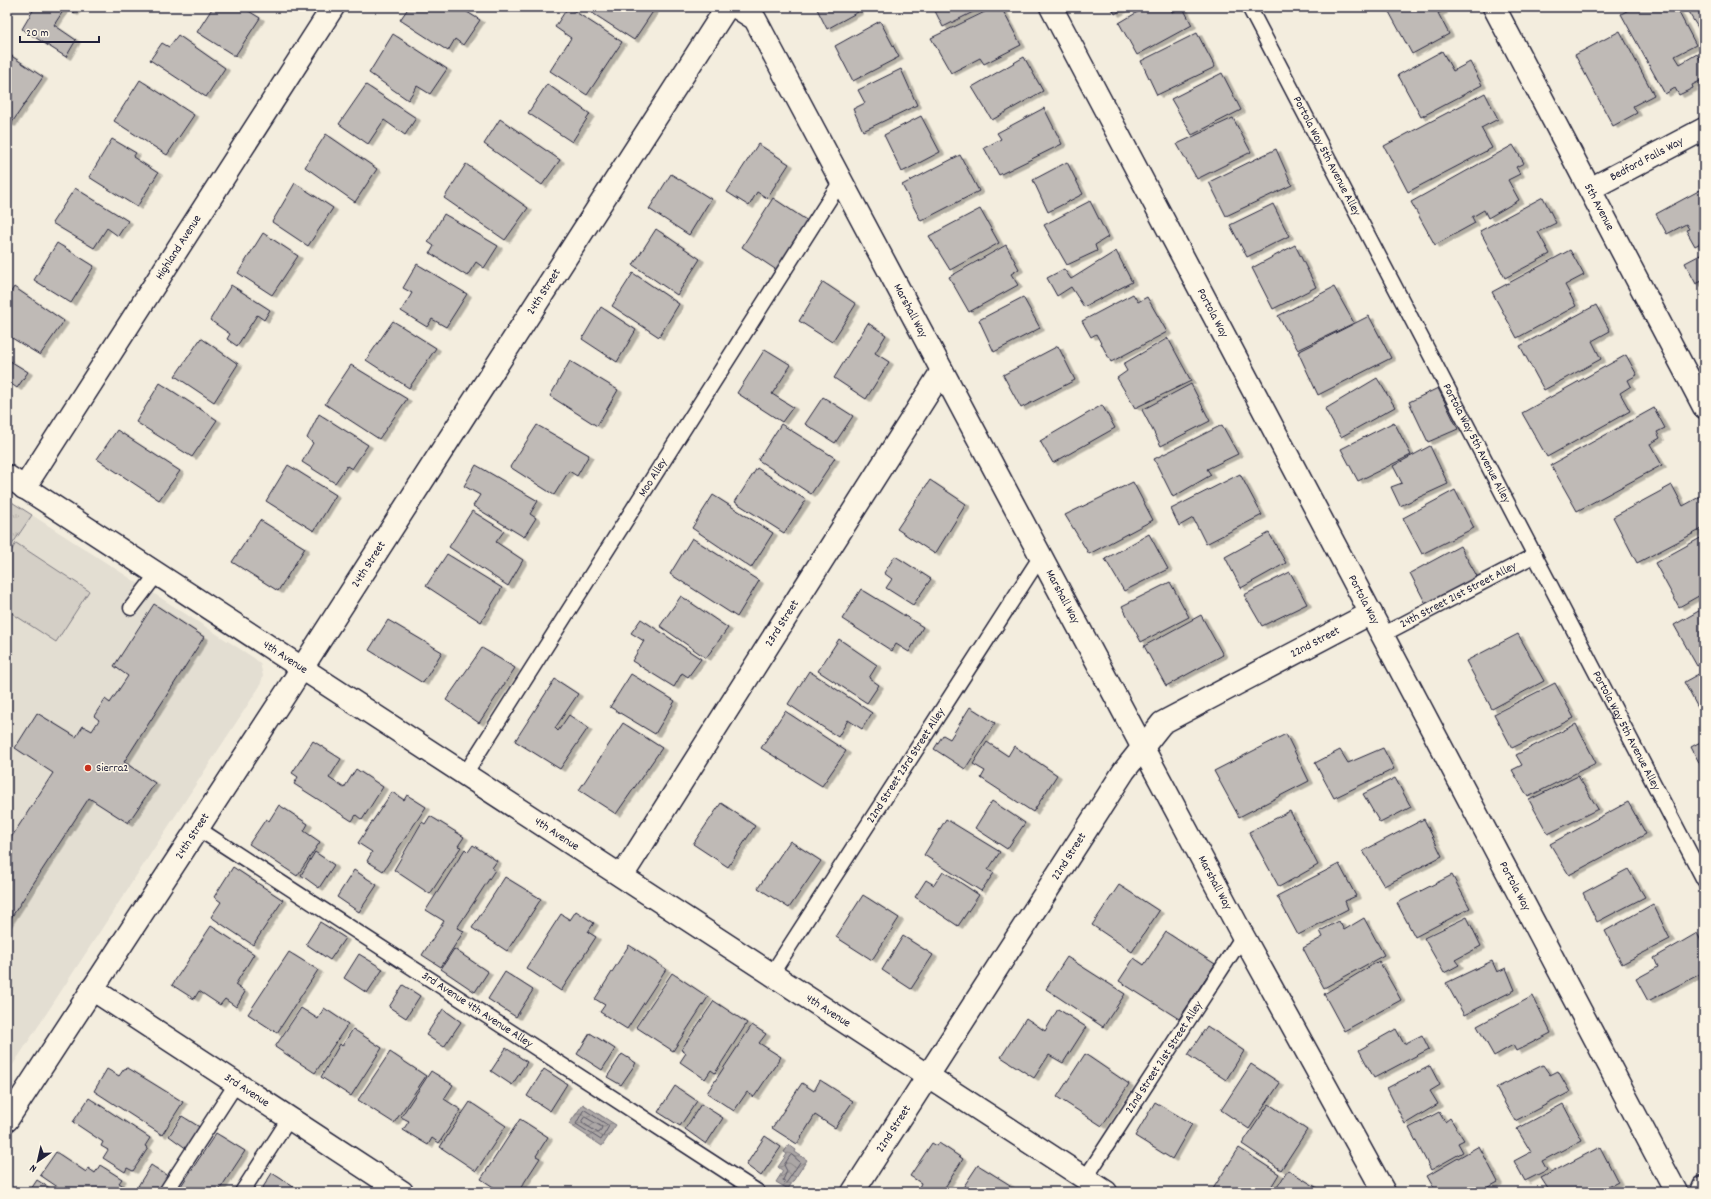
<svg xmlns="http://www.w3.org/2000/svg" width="1711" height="1199" font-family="Dekko,sans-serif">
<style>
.built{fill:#e3ded2}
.grass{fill:url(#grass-tufts);stroke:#7b7880}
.pitch{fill:#d4cfc6;stroke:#7b7880}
.water{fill:url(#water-waves);stroke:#75727b}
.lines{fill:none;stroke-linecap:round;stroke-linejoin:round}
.shore{stroke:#595766;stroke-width:1}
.building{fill:#bfbab6;stroke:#22223b;filter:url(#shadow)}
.service-casing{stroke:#22223b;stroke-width:17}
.minor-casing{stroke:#22223b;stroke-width:25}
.service{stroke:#fcf5e5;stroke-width:14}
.minor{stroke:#fcf5e5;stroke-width:22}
.poi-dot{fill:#c8321e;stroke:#fcf5e5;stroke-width:1.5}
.labels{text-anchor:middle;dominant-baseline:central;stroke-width:3;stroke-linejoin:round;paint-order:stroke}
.street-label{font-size:12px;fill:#22223b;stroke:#fcf5e5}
.poi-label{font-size:12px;fill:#22223b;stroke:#fcf5e5;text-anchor:start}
</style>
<defs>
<pattern id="grass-tufts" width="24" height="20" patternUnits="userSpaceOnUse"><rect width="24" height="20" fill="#d4cfc6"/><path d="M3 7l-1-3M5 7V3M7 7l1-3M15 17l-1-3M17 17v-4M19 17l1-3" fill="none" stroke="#b6b1ab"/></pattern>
<pattern id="water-waves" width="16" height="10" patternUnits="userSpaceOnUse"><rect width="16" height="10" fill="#aca7a6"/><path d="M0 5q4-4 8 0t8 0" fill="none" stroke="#8c8888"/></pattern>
<filter id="shadow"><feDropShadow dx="4.5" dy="2.5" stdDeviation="0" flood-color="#0004"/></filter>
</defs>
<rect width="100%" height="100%" fill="#f3edde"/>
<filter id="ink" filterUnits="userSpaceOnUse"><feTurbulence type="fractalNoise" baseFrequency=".025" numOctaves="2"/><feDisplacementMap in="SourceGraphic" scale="8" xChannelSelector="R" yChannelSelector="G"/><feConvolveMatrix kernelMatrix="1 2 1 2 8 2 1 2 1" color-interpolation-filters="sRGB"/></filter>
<g filter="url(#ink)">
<path class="built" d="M32,515L254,658L260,663L263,676L260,686L7,1074V552Z"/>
<path class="grass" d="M7,499L32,515L7,552Z"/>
<path class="pitch" d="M16,543L89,591L56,642L7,610V558Z"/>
<g class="water">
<path d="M583,1104L616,1125L602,1146L569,1124Z"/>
<path d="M789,1145L796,1150L795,1152L807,1160L788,1189L776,1182L783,1171L778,1167L787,1154L784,1152Z"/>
</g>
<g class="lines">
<g class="shore">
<path d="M585,1110L609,1126L601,1140L576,1124L583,1111Z"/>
<path d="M585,1117L602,1127L600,1132L598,1133L583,1123L582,1121Z"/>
<path d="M792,1155L800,1162L787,1182L785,1183L783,1180L787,1171L784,1165L790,1156Z"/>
</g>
</g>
<g class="building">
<path d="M35,7H77L74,13L65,8L54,25L76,40L66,57L22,29Z"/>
<path d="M213,7H242L260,18L235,56L197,32Z"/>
<path d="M409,7H459L480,20L463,45L455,39L448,51L400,20Z"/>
<path d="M568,7L622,42L587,95L550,71L571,38L555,27Z"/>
<path d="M583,7H656L634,40Z"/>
<path d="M816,7H856L858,12L827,29Z"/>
<path d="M933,7H983L943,27Z"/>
<path d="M995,7H1001L1021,45L984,64L980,58L951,73L931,38Z"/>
<path d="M1111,7H1127L1115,14Z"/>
<path d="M1146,7H1170L1172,12L1183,8L1192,25L1137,55L1119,23Z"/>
<path d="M1394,7H1441L1443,11L1438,13L1449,34L1412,54L1388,10Z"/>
<path d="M1634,7H1676L1696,45L1675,56L1680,64L1697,54L1704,66V79L1692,85L1693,88L1679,95L1675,88L1665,94L1621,14Z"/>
<path d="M1685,7H1704V37Z"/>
<path d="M880,21L899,57L853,81L835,46Z"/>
<path d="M1620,31L1654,95L1633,106L1637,113L1613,126L1575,55Z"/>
<path d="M1197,33L1215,67L1157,95L1141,61Z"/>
<path d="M393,34L447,69L430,94L417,86L408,100L369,73Z"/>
<path d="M178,35L225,68L206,97L150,60L162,43L169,47Z"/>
<path d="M1442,51L1453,71L1470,62L1482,85L1421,117L1398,75Z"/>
<path d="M7,53L43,77L11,124L7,122Z"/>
<path d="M1024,57L1043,91L992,120L972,87Z"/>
<path d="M901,69L917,105L863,131L853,109L865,103L858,90Z"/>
<path d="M1222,73L1241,110L1192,135L1171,99Z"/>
<path d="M140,80L194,115L167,155L114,121Z"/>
<path d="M547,84L590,114L572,142L528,113Z"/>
<path d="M366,85L416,118L405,135L384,120L368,144L339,124Z"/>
<path d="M1485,93L1498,119L1481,128L1492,148L1408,192L1384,146Z"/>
<path d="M1044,108L1062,144L999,175L984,148L1001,139L997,133Z"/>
<path d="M921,116L940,152L902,172L884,135Z"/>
<path d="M1233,118L1251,152L1197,179L1177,144Z"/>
<path d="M500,119L560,160L542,185L484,144Z"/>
<path d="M326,134L377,169L355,202L305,167Z"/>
<path d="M112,139L136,153L133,157L158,173L137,207L89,177Z"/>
<path d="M758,144L789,164L767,198L757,192L749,206L727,192Z"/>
<path d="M1513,145L1524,163L1516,167L1520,174L1508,180L1519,200L1488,218L1484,210L1472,217L1475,223L1435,245L1411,202Z"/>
<path d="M1276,149L1292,185L1226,216L1209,182Z"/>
<path d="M960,155L979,191L921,221L902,185Z"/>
<path d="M1067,162L1083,194L1048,212L1033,180Z"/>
<path d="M466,164L528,208L505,240L444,198Z"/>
<path d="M671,174L711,199L689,235L649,209Z"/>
<path d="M295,183L333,208L308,246L272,222Z"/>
<path d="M75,188L128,221L118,236L107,228L94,248L52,223Z"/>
<path d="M1704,188V241L1695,246L1686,230L1689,229L1686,224L1667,234L1656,214Z"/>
<path d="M1543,197L1556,223L1538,232L1550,254L1505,278L1480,231Z"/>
<path d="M773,198L809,222L778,271L742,247Z"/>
<path d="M1090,201L1108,237L1095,245L1097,251L1067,265L1044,225Z"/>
<path d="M1273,204L1289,236L1247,257L1230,225Z"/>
<path d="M980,209L999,243L950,270L929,236Z"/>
<path d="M444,214L498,246L484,268L476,262L467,276L430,253L434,246L428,242Z"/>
<path d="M656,229L700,259L677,295L633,265Z"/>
<path d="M263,233L298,256L272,295L238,273Z"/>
<path d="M57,243L94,266L71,303L34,280Z"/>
<path d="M1006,245L1019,269L1011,274L1018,285L969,312L949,277Z"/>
<path d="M1295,245L1316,287L1273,309L1252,268Z"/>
<path d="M1570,250L1584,275L1565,285L1576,306L1517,338L1492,292Z"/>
<path d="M1116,251L1132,282L1084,307L1071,287L1057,296L1047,278L1064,269L1071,279Z"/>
<path d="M1704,253V280L1696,284L1685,263Z"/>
<path d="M417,264L467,294L446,327L432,319L427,327L401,311L412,293L403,288Z"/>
<path d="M633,273L679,304L659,337L612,306Z"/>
<path d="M823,282L856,304L832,342L799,321Z"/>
<path d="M231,285L270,310L264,320L257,315L237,346L227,339L230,334L210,320Z"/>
<path d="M14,287L64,321L40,355L7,335V298Z"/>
<path d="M1334,287L1354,323L1298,350L1278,316Z"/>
<path d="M1133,294L1138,302L1147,297L1167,332L1111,362L1096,334L1091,337L1082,321Z"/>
<path d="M1023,297L1040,328L994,352L979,320Z"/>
<path d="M1596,305L1610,331L1592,341L1601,359L1544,390L1520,346Z"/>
<path d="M601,307L636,330L617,362L582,339Z"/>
<path d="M1369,316L1391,358L1318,395L1298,352Z"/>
<path d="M393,321L436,348L409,388L366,360Z"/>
<path d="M868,323L886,335L875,353L889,362L866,399L834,378Z"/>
<path d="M201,338L238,364L214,402L175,376Z"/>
<path d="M1168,338L1191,381L1135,408L1117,378L1127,371L1123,364Z"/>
<path d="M1058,346L1075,380L1021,408L1003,375Z"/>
<path d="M765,349L791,365L772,394L793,407L782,422L737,393Z"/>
<path d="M1626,355L1637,375L1628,380L1631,386L1620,393L1630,411L1547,457L1522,413Z"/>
<path d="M7,359L28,372L17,388L7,381Z"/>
<path d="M570,361L618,390L597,426L550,396Z"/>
<path d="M351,365L407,399L379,439L325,404Z"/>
<path d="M1377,378L1395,407L1341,437L1325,409Z"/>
<path d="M160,383L217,420L192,457L136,422Z"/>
<path d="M1191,384L1210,421L1161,446L1142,410Z"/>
<path d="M1438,388L1458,429L1428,442L1409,402Z"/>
<path d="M823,397L853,416L835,443L805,424Z"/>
<path d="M1102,405L1115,428L1053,463L1040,441Z"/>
<path d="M1654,408L1665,428L1657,432L1660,438L1650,444L1662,465L1577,511L1551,465Z"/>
<path d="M319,414L368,445L352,469L347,466L335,483L302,462L313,443L307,438Z"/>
<path d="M1394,422L1411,455L1358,481L1341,449Z"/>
<path d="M781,424L835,458L811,494L758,460Z"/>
<path d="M537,425L589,455L577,476L569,471L554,495L510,467Z"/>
<path d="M1222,425L1238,454L1207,469L1211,475L1173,497L1154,459Z"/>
<path d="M117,430L180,471L159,500L97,459Z"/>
<path d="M1430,446L1448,484L1400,506L1391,487L1402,483L1393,466Z"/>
<path d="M288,465L336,495L314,531L266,501Z"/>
<path d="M476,465L538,501L530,514L536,518L524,537L473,506L480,495L464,486Z"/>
<path d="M757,468L806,500L784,533L735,502Z"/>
<path d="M1240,474L1262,515L1206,544L1193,518L1179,526L1171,509Z"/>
<path d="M930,480L966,504L935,554L897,529Z"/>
<path d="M1133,482L1153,520L1089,554L1065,515Z"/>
<path d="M1672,485L1683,506L1701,496L1704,502V528L1637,563L1613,517Z"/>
<path d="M1455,490L1474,528L1422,554L1403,518Z"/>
<path d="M713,495L773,533L751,568L692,528Z"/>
<path d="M472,511L504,531L496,542L523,560L508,586L449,547Z"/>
<path d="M260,520L305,548L278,591L232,562Z"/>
<path d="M1269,533L1286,563L1241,588L1225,557Z"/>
<path d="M1149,534L1168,569L1124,591L1105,559Z"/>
<path d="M1704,536V593L1679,607L1655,563Z"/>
<path d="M692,538L759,581L737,617L670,574Z"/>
<path d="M1460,546L1478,578L1426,604L1410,573Z"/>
<path d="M447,554L502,588L481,622L426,586Z"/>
<path d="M895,556L931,579L913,605L886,588L892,579L884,573Z"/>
<path d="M1290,572L1307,604L1262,626L1244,595Z"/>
<path d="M1170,582L1189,617L1141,642L1122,606Z"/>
<path d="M861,589L923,627L909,652L896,644L892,651L842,619Z"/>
<path d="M681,596L728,628L706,658L660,626Z"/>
<path d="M154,604L204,637L124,762L155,783L128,823L89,798L7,924V844L53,773L15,748L37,713L76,737L83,726L92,731L99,720L94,716L105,699L110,703L128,676L114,666Z"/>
<path d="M1704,608V663L1697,666L1674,625Z"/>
<path d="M1201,615L1223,655L1166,686L1144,646Z"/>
<path d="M641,619L701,659L688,677L682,673L674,687L632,661L644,641L631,633Z"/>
<path d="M388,620L442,652L423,683L369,650Z"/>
<path d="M1518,634L1544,681L1492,709L1466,661Z"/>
<path d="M839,639L877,665L869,678L879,685L867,703L818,671Z"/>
<path d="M482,648L515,668L479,723L446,700Z"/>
<path d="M809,671L872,713L862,729L848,720L838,737L788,704Z"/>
<path d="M1704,671V719L1684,682Z"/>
<path d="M631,674L675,701L655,734L610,707Z"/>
<path d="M555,679L578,694L555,728L558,731L569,715L588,728L560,769L515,741Z"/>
<path d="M1555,683L1574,718L1512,748L1494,714Z"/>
<path d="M970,707L995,723L965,769L934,749L943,735L950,739Z"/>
<path d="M785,711L846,751L822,786L761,748Z"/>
<path d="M623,723L662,748L616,814L579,790Z"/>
<path d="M1576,724L1596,763L1528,797L1512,770L1522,765L1516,755Z"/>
<path d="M1286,734L1309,781L1239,817L1214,771Z"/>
<path d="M1704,740V772L1691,747Z"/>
<path d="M313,741L341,759L329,778L344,788L356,769L383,787L362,820L356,815L352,821L294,784L298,777L292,773Z"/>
<path d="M987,742L1008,756L1014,746L1057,775L1033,812L981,778L985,771L973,764Z"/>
<path d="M1383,748L1394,769L1334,798L1315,763L1340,750L1348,763Z"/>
<path d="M1578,776L1598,809L1548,834L1529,800Z"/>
<path d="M1395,778L1411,807L1380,823L1363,794Z"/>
<path d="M392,792L404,800L407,795L426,807L383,871L367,861L372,852L358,843Z"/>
<path d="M992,801L1025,823L1007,849L975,828Z"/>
<path d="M1628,802L1646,834L1569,875L1550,844Z"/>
<path d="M721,803L755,826L728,867L693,844Z"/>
<path d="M279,805L308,824L304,831L320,842L297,876L249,844L266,819L269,821Z"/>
<path d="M1290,811L1318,865L1279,887L1249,832Z"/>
<path d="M430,816L464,837L458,846L461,847L430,894L394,870L422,822L425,824Z"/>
<path d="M946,819L1000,852L988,870L994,873L981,891L924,855Z"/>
<path d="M1424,819L1442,856L1384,886L1363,851Z"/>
<path d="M790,841L821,861L789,908L758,888Z"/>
<path d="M473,845L497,861L492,868L495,870L457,928L464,931L441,967L422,955L444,921L426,910L465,849L468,852Z"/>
<path d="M315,852L334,865L319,888L301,875Z"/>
<path d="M1339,864L1356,896L1345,901L1348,909L1298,935L1277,896Z"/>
<path d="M233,867L283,900L253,945L211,917L221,902L214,897Z"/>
<path d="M1628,869L1645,897L1597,922L1583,893Z"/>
<path d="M354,870L377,885L359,912L337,897Z"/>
<path d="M943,871L979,895L958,926L915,897L926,880L934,885Z"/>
<path d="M1452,875L1470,908L1415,937L1397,903Z"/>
<path d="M505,877L541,899L507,951L472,928Z"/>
<path d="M1119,885L1159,911L1132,952L1092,925Z"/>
<path d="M863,895L899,918L872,960L836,937Z"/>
<path d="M1653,904L1670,939L1622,964L1605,931Z"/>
<path d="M576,911L594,923L588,932L596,937L561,991L526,968L561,914L570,920Z"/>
<path d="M1467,917L1481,946L1455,960L1459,965L1444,973L1424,938Z"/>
<path d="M1364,918L1384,955L1324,988L1303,948L1323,937L1320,931L1339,921L1344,930Z"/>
<path d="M320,922L345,938L330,960L306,944Z"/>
<path d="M211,926L254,954L235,985L245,992L236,1007L225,999L220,1005L199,991L194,999L172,985Z"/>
<path d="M1166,932L1215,964L1179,1019L1119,981L1134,958L1144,965Z"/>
<path d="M1697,933L1704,947V972L1648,1001L1636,979L1658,967L1654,958Z"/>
<path d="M903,936L933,955L911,989L882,970Z"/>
<path d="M629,945L666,969L627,1029L600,1012L605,1005L595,999Z"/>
<path d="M454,949L488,972L475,992L441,969Z"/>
<path d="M289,952L318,970L277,1033L248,1014Z"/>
<path d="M359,954L383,969L367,993L344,978Z"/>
<path d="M1067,957L1125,994L1103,1027L1046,989Z"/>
<path d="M1379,961L1401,1000L1344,1031L1324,994Z"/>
<path d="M1492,961L1497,972L1506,968L1515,990L1464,1015L1446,983Z"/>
<path d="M505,972L533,990L516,1017L488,999Z"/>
<path d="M672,973L708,997L673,1051L636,1027Z"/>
<path d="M403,985L420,996L406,1018L389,1007Z"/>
<path d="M1533,996L1551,1033L1516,1051L1513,1045L1494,1056L1477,1026Z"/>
<path d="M714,1001L747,1023L715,1073L711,1070L705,1079L680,1062L686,1053L681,1050Z"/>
<path d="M301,1008L318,1019L324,1008L348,1024L315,1073L275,1047Z"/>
<path d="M443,1009L461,1022L444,1047L426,1035Z"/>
<path d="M1058,1009L1086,1027L1063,1063L1049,1055L1034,1078L1001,1057L1026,1018L1045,1031Z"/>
<path d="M752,1025L766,1034L759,1043L781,1057L754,1097L747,1092L734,1111L707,1093Z"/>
<path d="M1207,1026L1244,1051L1226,1080L1188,1055Z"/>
<path d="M353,1029L382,1048L351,1096L321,1077L340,1044L342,1046Z"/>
<path d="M1396,1029L1404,1044L1422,1035L1429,1049L1374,1078L1359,1050Z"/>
<path d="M590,1033L615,1049L602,1070L577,1054Z"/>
<path d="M506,1048L527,1062L512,1085L491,1071Z"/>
<path d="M390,1052L426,1076L394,1123L358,1100Z"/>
<path d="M622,1054L636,1063L621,1085L607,1077Z"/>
<path d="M1085,1054L1129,1084L1102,1126L1057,1097Z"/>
<path d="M1251,1064L1280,1083L1249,1129L1221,1110Z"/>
<path d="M1543,1065L1550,1075L1558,1071L1570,1092L1515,1121L1496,1088Z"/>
<path d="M1430,1066L1440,1085L1430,1091L1438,1104L1405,1124L1387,1088Z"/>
<path d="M128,1068L183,1102L162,1135L94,1091L107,1069L119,1076L124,1069Z"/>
<path d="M544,1069L567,1084L550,1111L527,1096Z"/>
<path d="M431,1071L453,1085L444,1099L461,1110L439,1143L432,1138L428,1145L403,1130L409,1121L401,1117Z"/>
<path d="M820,1080L853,1101L835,1128L815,1115L797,1144L772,1128L802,1083L814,1091Z"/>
<path d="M675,1086L697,1101L680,1126L658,1112Z"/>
<path d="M89,1098L150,1138L145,1146L148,1148L133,1171L127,1168L125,1172L103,1158L108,1150L101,1146L103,1142L73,1122Z"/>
<path d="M470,1102L506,1126L476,1171L440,1147Z"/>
<path d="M1155,1102L1192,1124L1172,1159L1135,1136Z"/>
<path d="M701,1104L723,1118L706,1144L685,1129Z"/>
<path d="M1269,1104L1307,1130L1281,1170L1242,1144Z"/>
<path d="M1563,1104L1582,1140L1542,1161L1547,1170L1525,1181L1514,1161L1531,1152L1517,1129Z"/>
<path d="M1439,1112L1445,1122L1450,1118L1464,1140L1458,1143L1463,1152L1431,1170L1409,1128Z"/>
<path d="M182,1116L201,1128L187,1149L169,1136Z"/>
<path d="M520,1119L548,1137L536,1156L540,1158L518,1192H501L481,1179Z"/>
<path d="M216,1133L245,1151L218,1192H177Z"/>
<path d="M765,1136L781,1147L761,1176L746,1165Z"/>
<path d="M932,1143L937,1146L939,1143L963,1159L942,1192H917L921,1183L910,1176Z"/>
<path d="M1479,1146L1498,1182L1480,1192H1436L1427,1176Z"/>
<path d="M1600,1147L1618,1182L1599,1192H1550L1541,1178Z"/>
<path d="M1239,1148L1279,1174L1268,1192H1211Z"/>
<path d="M56,1152L86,1172L88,1168L95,1173L100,1165L122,1179L119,1183L125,1187L121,1192H65L40,1175Z"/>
<path d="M151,1165L169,1177L159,1192H148L138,1186Z"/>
<path d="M978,1165L1010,1185L1005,1192H960Z"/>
<path d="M1288,1170L1324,1192H1274Z"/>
<path d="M272,1173L301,1192H260Z"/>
<path d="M37,1180L56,1192H29Z"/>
</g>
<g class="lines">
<g class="service-casing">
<g id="service">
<path id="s1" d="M1249,7L1704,880"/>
<path d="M131,608L157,574"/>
<path id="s2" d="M1382,635L1535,555"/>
<path id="s3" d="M465,774L841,181"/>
<path id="s4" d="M197,828L758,1192"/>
<path id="s5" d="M771,975L1041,556"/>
<path id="s6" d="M1085,1179L1243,936"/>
<path d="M166,1192L236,1084"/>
<path d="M242,1192L289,1119"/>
</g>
</g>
<g class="minor-casing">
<g id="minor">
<path id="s7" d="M736,7L755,19L1243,936L1384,1192"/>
<path id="s8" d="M1051,7L1676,1192"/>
<path id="s9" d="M1494,7L1704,407"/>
<path id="s10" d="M1590,189L1704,129"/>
<path id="s11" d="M7,476L1106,1192"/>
<path id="s12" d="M24,488L333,7"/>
<path id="s13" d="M622,876L942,371"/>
<path id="s14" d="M92,989L402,1192"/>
<path id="s15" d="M7,1120L286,693L727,7"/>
<path id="s16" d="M853,1192L1124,771L1162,723L1371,613"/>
<path d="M1702,1192L1704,1187"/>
</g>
</g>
<use href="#service" class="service"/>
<use href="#minor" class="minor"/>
</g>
</g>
<circle class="poi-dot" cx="88" cy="768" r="4"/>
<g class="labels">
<g class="street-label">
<text stroke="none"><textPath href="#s1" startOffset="168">Portola Way 5th Avenue Alley</textPath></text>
<text stroke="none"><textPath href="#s10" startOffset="64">Bedford Falls Way</textPath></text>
<text stroke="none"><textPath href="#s9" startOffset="226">5th Avenue</textPath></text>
<text stroke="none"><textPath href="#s12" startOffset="286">Highland Avenue</textPath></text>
<text stroke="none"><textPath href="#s15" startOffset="987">24th Street</textPath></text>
<text stroke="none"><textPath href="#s7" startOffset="353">Marshall Way</textPath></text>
<text stroke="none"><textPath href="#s8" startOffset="346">Portola Way</textPath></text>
<text stroke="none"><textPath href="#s1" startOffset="492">Portola Way 5th Avenue Alley</textPath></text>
<text stroke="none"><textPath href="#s3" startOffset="351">Moo Alley</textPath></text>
<text stroke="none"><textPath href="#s15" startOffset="663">24th Street</textPath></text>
<text stroke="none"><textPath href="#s2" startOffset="86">24th Street 21st Street Alley</textPath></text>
<text stroke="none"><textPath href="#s7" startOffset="677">Marshall Way</textPath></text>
<text stroke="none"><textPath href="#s8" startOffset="670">Portola Way</textPath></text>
<text stroke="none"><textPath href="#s13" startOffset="299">23rd Street</textPath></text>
<text stroke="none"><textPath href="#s16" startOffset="735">22nd Street</textPath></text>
<text stroke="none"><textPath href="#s11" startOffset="332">4th Avenue</textPath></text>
<text stroke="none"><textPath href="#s1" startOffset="816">Portola Way 5th Avenue Alley</textPath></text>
<text stroke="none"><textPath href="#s5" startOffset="249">22nd Street 23rd Street Alley</textPath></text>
<text stroke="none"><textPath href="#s11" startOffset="656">4th Avenue</textPath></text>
<text stroke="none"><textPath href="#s15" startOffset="339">24th Street</textPath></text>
<text stroke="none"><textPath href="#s16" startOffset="399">22nd Street</textPath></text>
<text stroke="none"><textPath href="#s7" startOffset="1001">Marshall Way</textPath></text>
<text stroke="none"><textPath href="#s8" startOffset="994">Portola Way</textPath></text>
<text stroke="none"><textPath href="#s4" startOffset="334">3rd Avenue 4th Avenue Alley</textPath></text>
<text stroke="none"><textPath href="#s11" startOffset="980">4th Avenue</textPath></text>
<text stroke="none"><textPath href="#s6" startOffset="145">22nd Street 21st Street Alley</textPath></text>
<text stroke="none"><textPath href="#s14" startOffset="185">3rd Avenue</textPath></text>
<text stroke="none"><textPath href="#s16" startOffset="75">22nd Street</textPath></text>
</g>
<g class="poi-label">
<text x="96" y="768">Sierra2</text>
</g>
</g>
<rect width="1711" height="1199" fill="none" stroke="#fcf5e5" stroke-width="24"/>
<rect x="12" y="12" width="1687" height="1175" fill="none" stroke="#22223b" stroke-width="1.5" filter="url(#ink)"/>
<g transform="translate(38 1161) rotate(214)" stroke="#fcf5e5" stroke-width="3" paint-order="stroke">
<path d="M0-3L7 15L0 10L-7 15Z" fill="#22223b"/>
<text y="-6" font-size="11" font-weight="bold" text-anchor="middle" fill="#22223b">N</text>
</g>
<path d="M20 36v6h79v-6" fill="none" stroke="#22223b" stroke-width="2"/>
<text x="26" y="36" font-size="12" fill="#22223b" stroke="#fcf5e5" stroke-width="3" paint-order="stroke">20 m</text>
</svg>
